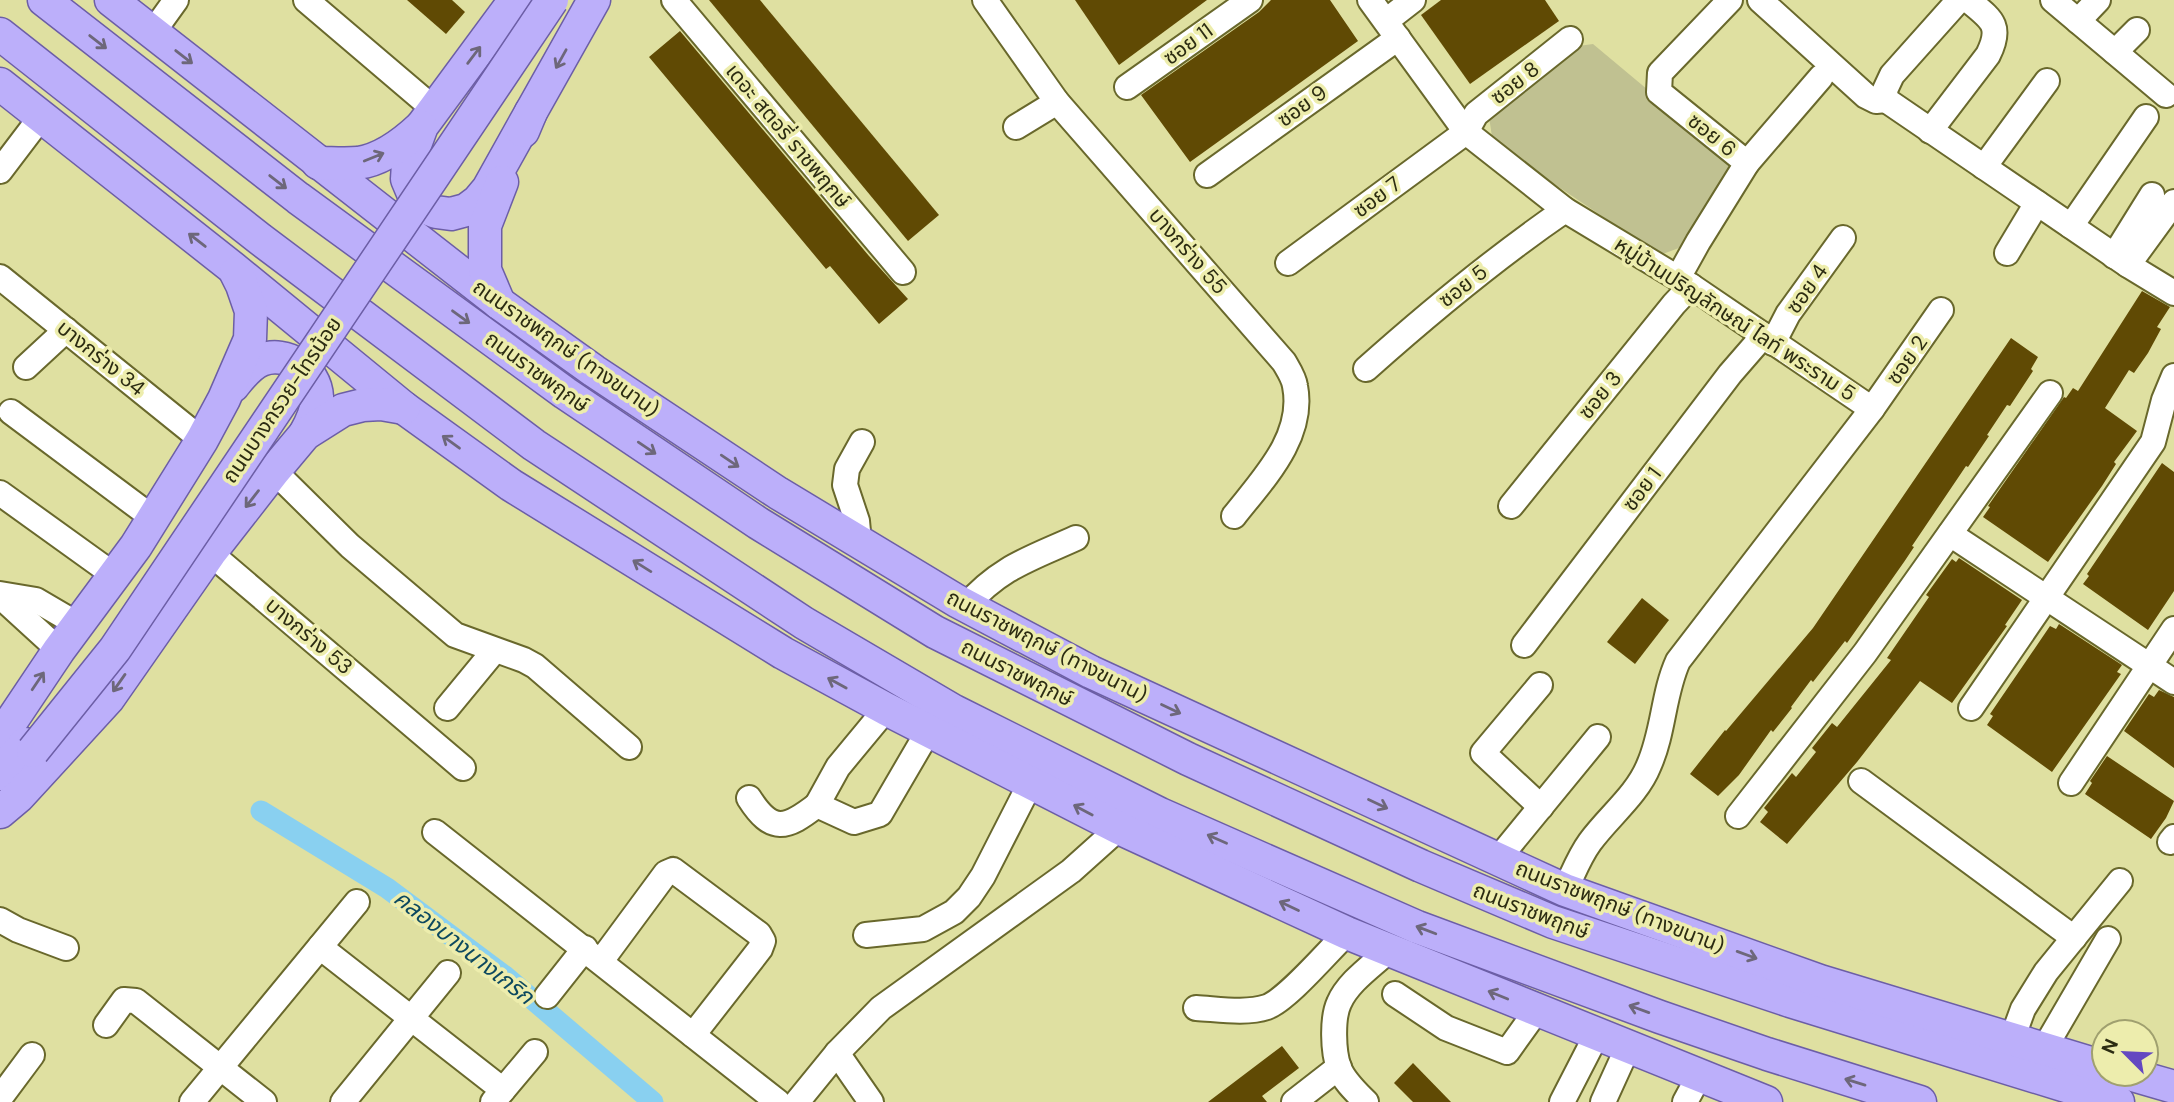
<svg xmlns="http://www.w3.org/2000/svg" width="2174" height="1102" font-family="'DM Sans','Noto Sans Thai',sans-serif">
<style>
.green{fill:#c0c191}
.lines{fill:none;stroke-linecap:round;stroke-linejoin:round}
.canal{stroke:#89d0f0;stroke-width:21}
.building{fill:#604a04}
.minor-casing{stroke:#69682c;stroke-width:28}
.major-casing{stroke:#6c5ea6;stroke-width:35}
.minor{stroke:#fff;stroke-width:24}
.major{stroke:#bcaffa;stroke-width:32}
.major-bridge-casing{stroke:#6c5ea6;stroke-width:35;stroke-linecap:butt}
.major-bridge{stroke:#bcaffa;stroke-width:32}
.oneway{stroke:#6d677a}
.labels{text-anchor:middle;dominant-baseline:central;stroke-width:7;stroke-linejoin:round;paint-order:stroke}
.street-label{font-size:21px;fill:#2c2c12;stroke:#ededad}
.water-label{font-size:23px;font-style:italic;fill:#0d495f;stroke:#ededad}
</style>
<rect width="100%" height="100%" fill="#dfe0a1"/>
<path class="green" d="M1593,44L1739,166L1687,245L1660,255L1493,143L1489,117L1571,47Z"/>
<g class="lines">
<path class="canal" d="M261,811L387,888L505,976L653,1102"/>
</g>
<g class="building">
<path d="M407,0H452L465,12L446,34Z"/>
<path d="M709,0H760L939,215L908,241Z"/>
<path d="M1075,0H1207L1119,65Z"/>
<path d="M1271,0H1330L1358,41L1190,162L1141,95L1259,12Z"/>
<path d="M1441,0H1545L1559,21L1470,84L1421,15Z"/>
<path d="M680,31L869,256L908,299L879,324L830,266L826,269L649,57Z"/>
<path d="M2142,291L2170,307L2157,327L2161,329L2148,353L2134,373L2129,370L2105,408L2137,431L2114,462L2116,464L2102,486L2048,562L1983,517L1990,507L1988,506L2064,397L2066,398L2073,388L2078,391Z"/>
<path d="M2011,338L2038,357L2031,369L2033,371L2010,406L2007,405L1987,435L1989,436L1968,467L1966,466L1912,546L1914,547L1904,562L1847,643L1845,641L1813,682L1811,680L1791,707L1792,708L1773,732L1771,730L1739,775L1718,796L1690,774L1725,730L1726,731L1813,628Z"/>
<path d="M2162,463L2174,472V591L2148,630L2083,584L2089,576L2087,574Z"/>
<path d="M1959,558L2022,600L2005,625L2007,626L1952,703L1920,681L1857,762L1787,844L1760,822L1768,812L1764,808L1792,773L1796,777L1816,752L1812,748L1832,723L1837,727L1891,660L1887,658L1929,597L1926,595L1952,559L1956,562Z"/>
<path d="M1642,598L1669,620L1635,664L1607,642Z"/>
<path d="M2059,624L2122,665L2117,672L2121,674L2052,772L1987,725L1993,716L1990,714L2050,626L2056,629Z"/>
<path d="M2159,690L2174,697V768L2124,731L2149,694L2154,697Z"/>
<path d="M2107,756L2174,801L2166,818L2151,839L2085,794L2092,783L2090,781Z"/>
<path d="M1282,1046L1299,1068L1262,1096L1267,1102H1208Z"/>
<path d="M1413,1063L1451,1102H1413L1394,1083Z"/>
</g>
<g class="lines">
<g class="minor-casing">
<g id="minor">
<path d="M306,0L434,109"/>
<path d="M674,0L903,272"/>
<path d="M985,0L1057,102L1284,362C1288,369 1294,378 1295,386C1305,437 1263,479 1234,516"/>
<path d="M1370,0L1466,132L1565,210L1691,286L1872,409L1678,661C1663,694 1664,731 1649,765C1637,795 1609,816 1590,842C1579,857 1573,874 1565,890"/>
<path d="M1760,0L1866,96L1876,101L1886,100"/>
<path d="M1959,0L1892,75L1885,90L1886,100L2128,265L2174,293"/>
<path d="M2053,0L2166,95"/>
<path d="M1386,21L1413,0"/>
<path d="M2078,21L2098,0"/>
<path d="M153,32L176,0"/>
<path d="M2115,52L2137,30"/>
<path d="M1127,87L1250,0"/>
<path d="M1016,127L1057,102"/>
<path d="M1930,131L1988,55C2003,25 1991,19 1968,0"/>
<path d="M1747,163L1821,77"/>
<path d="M1984,167L2047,81"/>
<path d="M0,171L41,117"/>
<path d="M1207,175L1398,38"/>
<path d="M2071,226L2146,117"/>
<path d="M2007,253L2037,203"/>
<path d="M2114,256L2152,195"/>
<path d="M1288,263L1466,132L1476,114L1570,39"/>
<path d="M2128,265L2174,202"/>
<path d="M0,277L202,440"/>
<path d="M1678,278L1698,242L1747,163L1659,92L1660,73L1730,0"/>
<path d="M1773,343L1788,314L1843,238"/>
<path d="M26,367L66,330"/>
<path d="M1366,369C1430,312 1495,258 1565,210"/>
<path d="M1872,409L1941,310"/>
<path d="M11,412L153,518"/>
<path d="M274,471L350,546L455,635L524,660L535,666L629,747"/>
<path d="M0,493L114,575"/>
<path d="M1511,506L1674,304L1691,286"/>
<path d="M1950,534L2174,682"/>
<path d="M859,542L857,521L845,485L847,469L862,442"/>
<path d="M210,553L463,768"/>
<path d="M0,594L36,600L77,624"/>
<path d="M0,596L59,650"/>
<path d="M966,606C1000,567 1030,559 1076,538"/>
<path d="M1524,645L1730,374L1763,336"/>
<path d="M1540,685L1483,753L1541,807"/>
<path d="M447,708L494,651"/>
<path d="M1971,708L2153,442L2164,400L2174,376"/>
<path d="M886,709L838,767L817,805L854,822L880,814L929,730"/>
<path d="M1861,781L2074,938"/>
<path d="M2071,783L2174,629"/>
<path d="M749,798C772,834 786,829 817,805"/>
<path d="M1738,816L1865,653L2050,393"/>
<path d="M435,832L778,1102"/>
<path d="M2170,842L2174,837"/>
<path d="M1498,859L1598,737"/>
<path d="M0,920L18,930L66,948"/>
<path d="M866,935L923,929L954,912L969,897L983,876L1031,782"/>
<path d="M320,947L503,1090"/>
<path d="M601,961L666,873L673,870L759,934L763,941L760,949L693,1035"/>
<path d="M1395,994L1446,1028L1507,1052L1537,1010"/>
<path d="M547,996L585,948"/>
<path d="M1196,1008C1217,1009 1246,1014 1267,1007C1288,999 1329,950 1347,933"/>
<path d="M106,1025L124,1000L136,1001L264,1102"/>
<path d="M2012,1039L2023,1009L2046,972L2120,881"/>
<path d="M2044,1049L2108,939"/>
<path d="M837,1053L871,1102"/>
<path d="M0,1098L32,1055"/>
<path d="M192,1102L357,902"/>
<path d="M343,1102L448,973"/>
<path d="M493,1102L535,1052"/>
<path d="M797,1102L837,1053L881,1008L1071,871L1119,828"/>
<path d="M1294,1102L1339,1067"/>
<path d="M1366,1102C1356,1092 1344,1081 1339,1068C1333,1052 1332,1018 1339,1003C1348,982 1372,966 1388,951"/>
<path d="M1562,1102L1597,1034"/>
<path d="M1603,1102L1628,1047"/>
<path d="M1685,1102L1699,1076"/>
</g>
</g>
<g class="major-casing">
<g id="major">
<path d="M44,0L298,198L565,393L758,523L935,632L1188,759L1421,866L1553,922L1790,1001L2118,1102"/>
<path d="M111,0L499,303L594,371L778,493L957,601L1091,672L1565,890L1820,981L2104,1067"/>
<path d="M515,0L422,126L408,164L407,179L415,198L426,208L436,212L451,214L466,210L478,201L488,189L531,112"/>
<path d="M0,34L260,239L534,445L804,623L954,711L1160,814L1417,927L1660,1017L1767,1054L1920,1102"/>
<path d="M0,84L233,268L404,408L511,485L783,653L886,709L1119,828L1347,933L1766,1102"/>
<path d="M523,131L531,112L594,0"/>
<path d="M318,163C331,163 345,164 358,163C381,160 405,142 421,127"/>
<path d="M499,303L485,270V226L502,182"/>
<path d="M233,386C241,376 249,365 261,360C286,350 316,370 317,397C318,410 311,423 305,434"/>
<path d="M0,738L59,650L136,546L202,440L224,399L250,339L251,311L242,285L236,273"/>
<path d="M0,774L25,744"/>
<path d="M0,812L19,796L108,699L210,553L274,471L305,434L343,410L363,405L381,404L404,408"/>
<path d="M2129,1074L2174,1087"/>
</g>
</g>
<use href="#minor" class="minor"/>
<use href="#major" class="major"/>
<g class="major-bridge-casing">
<path id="major-bridge" d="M33,751L115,649L552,0"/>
</g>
<use href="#major-bridge" class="major-bridge"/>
</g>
<defs><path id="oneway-shaft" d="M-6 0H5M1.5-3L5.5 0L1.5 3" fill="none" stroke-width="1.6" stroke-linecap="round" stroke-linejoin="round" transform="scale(1.75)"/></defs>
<g class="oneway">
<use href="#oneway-shaft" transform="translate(98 42) rotate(38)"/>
<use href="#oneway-shaft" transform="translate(474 55) rotate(-53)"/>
<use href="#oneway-shaft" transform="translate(184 57) rotate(38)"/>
<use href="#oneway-shaft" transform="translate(561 59) rotate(119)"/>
<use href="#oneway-shaft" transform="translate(374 157) rotate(-22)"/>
<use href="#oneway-shaft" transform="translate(278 182) rotate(38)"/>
<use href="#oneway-shaft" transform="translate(197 240) rotate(-142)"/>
<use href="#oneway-shaft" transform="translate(461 317) rotate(36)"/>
<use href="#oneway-shaft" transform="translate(451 442) rotate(-144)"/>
<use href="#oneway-shaft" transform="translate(647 448) rotate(34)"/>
<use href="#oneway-shaft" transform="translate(730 461) rotate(34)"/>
<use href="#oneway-shaft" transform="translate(252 499) rotate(128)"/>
<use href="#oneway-shaft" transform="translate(642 566) rotate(-148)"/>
<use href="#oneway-shaft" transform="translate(38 681) rotate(-56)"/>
<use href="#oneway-shaft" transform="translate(119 683) rotate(125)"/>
<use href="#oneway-shaft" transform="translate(837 683) rotate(-151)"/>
<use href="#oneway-shaft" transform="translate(1171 709) rotate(25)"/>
<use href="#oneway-shaft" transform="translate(1378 804) rotate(25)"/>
<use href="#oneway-shaft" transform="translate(1083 810) rotate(-152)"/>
<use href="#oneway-shaft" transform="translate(1217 839) rotate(-156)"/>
<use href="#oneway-shaft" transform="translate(1289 906) rotate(-155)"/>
<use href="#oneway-shaft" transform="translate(1426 930) rotate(-159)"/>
<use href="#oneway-shaft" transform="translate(1747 955) rotate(20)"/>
<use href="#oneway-shaft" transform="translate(1498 995) rotate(-158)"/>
<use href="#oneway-shaft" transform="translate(1639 1009) rotate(-160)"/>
<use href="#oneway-shaft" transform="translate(1855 1082) rotate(-163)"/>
</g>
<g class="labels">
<g class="street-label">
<text transform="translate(1188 44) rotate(-36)">ซอย 11</text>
<text transform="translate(1515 83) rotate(-38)">ซอย 8</text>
<text transform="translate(1302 106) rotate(-36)">ซอย 9</text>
<text transform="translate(1712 135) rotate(39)">ซอย 6</text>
<text transform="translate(788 136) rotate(50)">เดอะ สตอรี่ ราชพฤกษ์</text>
<text transform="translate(1377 197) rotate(-37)">ซอย 7</text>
<text transform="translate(1188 251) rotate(49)">บางกร่าง 55</text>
<text transform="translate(1463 286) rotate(-38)">ซอย 5</text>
<text transform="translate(1807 289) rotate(-55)">ซอย 4</text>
<text transform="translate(1735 319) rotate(33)">หมู่บ้านปริญลักษณ์ ไลท์ พระราม 5</text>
<text transform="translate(566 348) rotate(35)">ถนนราชพฤกษ์ (ทางขนาน)</text>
<text transform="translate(101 358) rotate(39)">บางกร่าง 34</text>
<text transform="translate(1907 360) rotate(-55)">ซอย 2</text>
<text transform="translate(537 372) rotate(36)">ถนนราชพฤกษ์</text>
<text transform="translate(1600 395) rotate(-51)">ซอย 3</text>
<text transform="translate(282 400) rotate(-56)">ถนนบางกรวย-ไทรน้อย</text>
<text transform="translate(1642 489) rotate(-53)">ซอย 1</text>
<text transform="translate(309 636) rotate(40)">บางกร่าง 53</text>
<text transform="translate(1047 646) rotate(27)">ถนนราชพฤกษ์ (ทางขนาน)</text>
<text transform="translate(1017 673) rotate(27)">ถนนราชพฤกษ์</text>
<text transform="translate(1620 907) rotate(21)">ถนนราชพฤกษ์ (ทางขนาน)</text>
<text transform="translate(1531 911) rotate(21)">ถนนราชพฤกษ์</text>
</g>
<g class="water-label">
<text transform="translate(464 947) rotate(38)">คลองบางนางเกริก</text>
</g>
</g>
<g transform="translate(2125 1053) rotate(294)"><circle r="33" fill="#ededad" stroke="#a0a06f" stroke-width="2"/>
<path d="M0-5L12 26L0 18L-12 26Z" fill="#6448c1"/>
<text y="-10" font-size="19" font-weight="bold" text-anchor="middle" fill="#2c2c12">N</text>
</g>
</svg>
